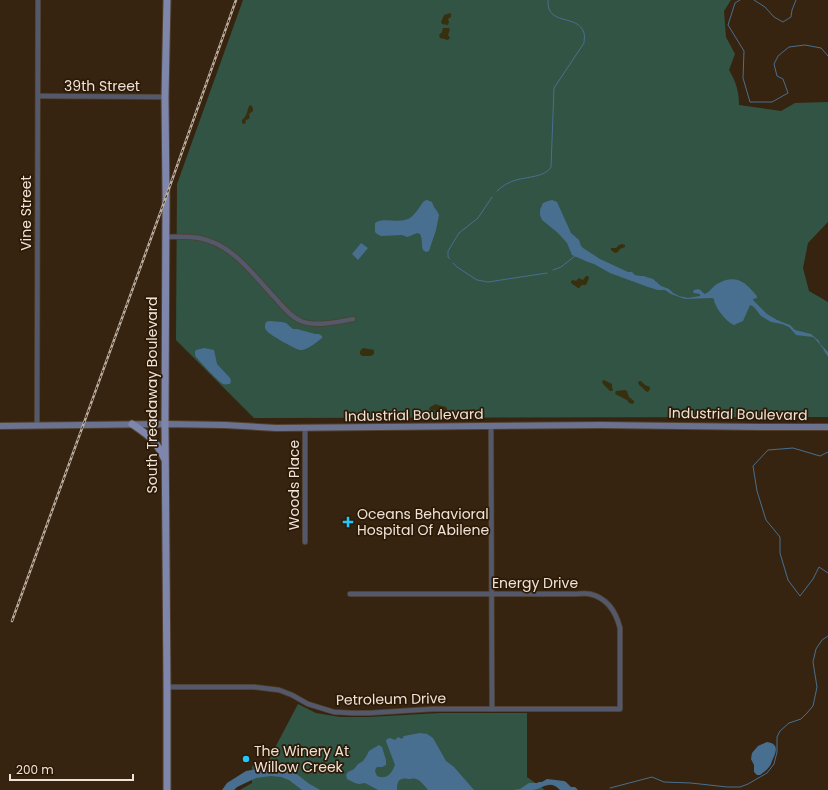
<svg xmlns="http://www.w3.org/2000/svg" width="828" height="790" font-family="Poppins,sans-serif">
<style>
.green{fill:#325444}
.sand{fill:#382f0f}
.water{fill:#496f90}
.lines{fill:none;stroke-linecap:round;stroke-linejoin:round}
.stream{stroke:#496f90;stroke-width:1}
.street-casing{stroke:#503f2c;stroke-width:6}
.secondary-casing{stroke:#503f2c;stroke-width:8}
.primary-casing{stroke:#503f2c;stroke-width:9}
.street{stroke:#53586a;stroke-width:4.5}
.secondary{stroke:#6b7290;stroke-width:6}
.primary{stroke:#7e86ac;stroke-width:7}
.rail-casing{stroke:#bbaea0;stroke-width:2.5}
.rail{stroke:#2c1a07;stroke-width:1;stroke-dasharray:3;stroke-linecap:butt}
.poi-dot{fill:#1ec9fd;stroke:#2c1a07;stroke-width:1.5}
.labels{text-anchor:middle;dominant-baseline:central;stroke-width:3.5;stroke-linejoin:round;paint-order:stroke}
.street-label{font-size:14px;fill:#efe3d7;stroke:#2c1a07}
.poi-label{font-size:14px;fill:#efe3d7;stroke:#2c1a07;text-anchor:start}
</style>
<rect width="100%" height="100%" fill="#362410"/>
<g class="green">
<path d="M243,0H731L724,11L726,37L735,54L729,70C736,82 739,91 739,105L781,111L795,103L828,102V222L808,243L803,268L809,291L828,302V417L254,418L176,340L177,184Z"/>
<path d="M298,704L316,713L340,717H368L440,713H527V777L545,790H240L252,783V766L267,763Z"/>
</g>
<g class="sand">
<path d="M451,13V17L448,19L449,22L448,25L442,24L441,22L444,15Z"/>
<path d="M443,28H449L450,29L448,35L450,38L448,40L440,38L439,35L442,32Z"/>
<path d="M251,105L253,108V111L249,114C250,118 250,119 246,120L245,124H244L242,123V120C247,116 247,111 249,106Z"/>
<path d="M622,244L625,245V247L620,249L618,252L615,253L611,250V248H616L619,245Z"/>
<path d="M586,276H588L589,278L586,285H582L579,288H578L571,283V281L573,280L576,281L579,278L583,280Z"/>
<path d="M363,348L374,350V354L371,356H362L360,354V351Z"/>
<path d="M604,380L612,384V387L613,390L612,391H610L603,384L602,381Z"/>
<path d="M639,381H641L645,385L650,387V389L648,392C644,391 643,387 640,386L638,383Z"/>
<path d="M625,390L627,391L629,397L634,401V403L632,404L629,403L627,400L615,394L616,391Z"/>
<path d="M436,404C441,407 444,405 447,408V410L446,411L439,412L434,410H430L429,409L430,407Z"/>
</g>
<g class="water">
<path d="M427,200L432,202L434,207L437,211L439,215L436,230L429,251L426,252L423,250C421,245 423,240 420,234L417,233L410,236L407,237L402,235L381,236L377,234L375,232V223C383,217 400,224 410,218C415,215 420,206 424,201Z"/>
<path d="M552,200L557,202L571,233L579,240L581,246L583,248L600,259L628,272H632L635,275L640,276H643L653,279L661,286L669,289L673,293L679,296L688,298L700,296V294L694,293L693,292L694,290C701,288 700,291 705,294C710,292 713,286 717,284C720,282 723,281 726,280C741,277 747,285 756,295L757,297V298L753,299V300L767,314L777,320L790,325L795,330L811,334L819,341L820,344L828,352V356C826,352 817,340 813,337L796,335L789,327L782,324L771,322L761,316L754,307L750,305L743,321L734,325C726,322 714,306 714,299L712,298L685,299L671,294L665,290H658L648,287L610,273L594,264L588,262L572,255L567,243L558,233L542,220L540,215V210L543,203L548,201Z"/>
<path d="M361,243L368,248L358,260L352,254Z"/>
<path d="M269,321L282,322L286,323L293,329H297L315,334H319L322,336V338C317,342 306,351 300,350C297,350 268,334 267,331C264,328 265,325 266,322Z"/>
<path d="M204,348L214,350L217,364L230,378L231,381L230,384C227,384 226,385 223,384C220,383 200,362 197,358C195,356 195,355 195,352L196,350Z"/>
<path d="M420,733L427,734L433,738L446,761L454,767L474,790H428C425,786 420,780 416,779C412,778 412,779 409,779C408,779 404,778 402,779C397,780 397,786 397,790H378L365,783L359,784L355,783L347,779L346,775L348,772L354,769L358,764L363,761L367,755L369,751L379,745L382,747L386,760V765L382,767H377L376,768L375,771L377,776C387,780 392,773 395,765L387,744L386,741L387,739L390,738L395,740L398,737L402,739L404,736Z"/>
<path d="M767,742C780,744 776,752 772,761C771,763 771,765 769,767C767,770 763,773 760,775H757L754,772V765L751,759L752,753L758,746Z"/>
<path d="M263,768H280L289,770L298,775L308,783L320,790H302L289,780L281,777L271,776L256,778L237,787L234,790H222L227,783L246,771Z"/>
<path d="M547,779L564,781L566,782L571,787H575L578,790H560C550,779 544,788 533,790C527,790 519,790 513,790L520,789L529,783H537L539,782H542Z"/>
</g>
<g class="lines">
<g class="stream">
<path d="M740,0L735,3L728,25L744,51L743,78L750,102H772L788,93L783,79L777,76L774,64L778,56L789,47L805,45L821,48L828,56"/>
<path d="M754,0L765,7L774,17L783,22L791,17L792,10L796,0"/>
<path d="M497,191C502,186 509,182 516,180C526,177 546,177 551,167L554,88L584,43C584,40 585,36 584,33C578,13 546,27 548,0"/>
<path d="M450,259L448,257V251L459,233L478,218L492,197"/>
<path d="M453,263L457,267L477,280L488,282L547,273"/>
<path d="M553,270L561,267L575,256"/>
<path d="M824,350L828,356"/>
<path d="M828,452L820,456L793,448L768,450L753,466L757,491L766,520L780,537V553L788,580L800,596L813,579L819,567L828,573"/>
<path d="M610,788L652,777L664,782L691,783L727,787H740L748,784L767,773L774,764L777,752V737L780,731L789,723L801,719L807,713L813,706L817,687L813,662L816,649L822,640L828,636"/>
</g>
<g class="street-casing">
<g id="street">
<path d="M38,96L165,97"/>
<path d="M165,237C177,237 188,236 199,238C233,244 254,276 276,299C283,307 291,317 301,321C315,327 338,322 353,319"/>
<path d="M37,425L38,0"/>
<path d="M491,426L492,709"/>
<path d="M305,428V542"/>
<path d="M167,687H254L279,690L292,695L308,704L334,712L352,713H369L433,709H620V628C616,612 607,598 590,594C585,593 579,594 574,594H350"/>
</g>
</g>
<g class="secondary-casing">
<path id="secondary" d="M0,426L165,424L225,425L276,428L601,425L760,427H828"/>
</g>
<g class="primary-casing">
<g id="primary">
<path d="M132,424C148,435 156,440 164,458"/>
<path d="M167,790V687L165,424L166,197L165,97L167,0"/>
</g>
</g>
<use href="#street" class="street"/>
<use href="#secondary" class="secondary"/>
<use href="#primary" class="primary"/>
<g class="rail-casing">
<path id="rail" d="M12,621L166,197L236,0"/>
</g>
<use href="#rail" class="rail"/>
</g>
<g class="poi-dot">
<path d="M346 516h4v4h4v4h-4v4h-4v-4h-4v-4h4z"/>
<circle cx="246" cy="759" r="4"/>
</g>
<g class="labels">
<g class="street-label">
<text x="102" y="86">39th Street</text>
<text transform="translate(26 213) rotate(-90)">Vine Street</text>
<text transform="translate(152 395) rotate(-90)">South Treadaway Boulevard</text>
<text transform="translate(738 414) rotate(1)">Industrial Boulevard</text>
<text transform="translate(414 415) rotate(-1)">Industrial Boulevard</text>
<text transform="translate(294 485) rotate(-90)">Woods Place</text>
<text x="535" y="583">Energy Drive</text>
<text transform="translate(391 699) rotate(-1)">Petroleum Drive</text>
</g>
<g class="poi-label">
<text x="357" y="514">Oceans Behavioral<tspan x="357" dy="16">Hospital Of Abilene</tspan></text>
<text x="254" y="751">The Winery At<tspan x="254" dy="16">Willow Creek</tspan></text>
</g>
</g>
<path d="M10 774v6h123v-6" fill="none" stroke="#efe3d7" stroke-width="2"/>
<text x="16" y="774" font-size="12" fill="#efe3d7" stroke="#2c1a07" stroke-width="3" paint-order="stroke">200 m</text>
</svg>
